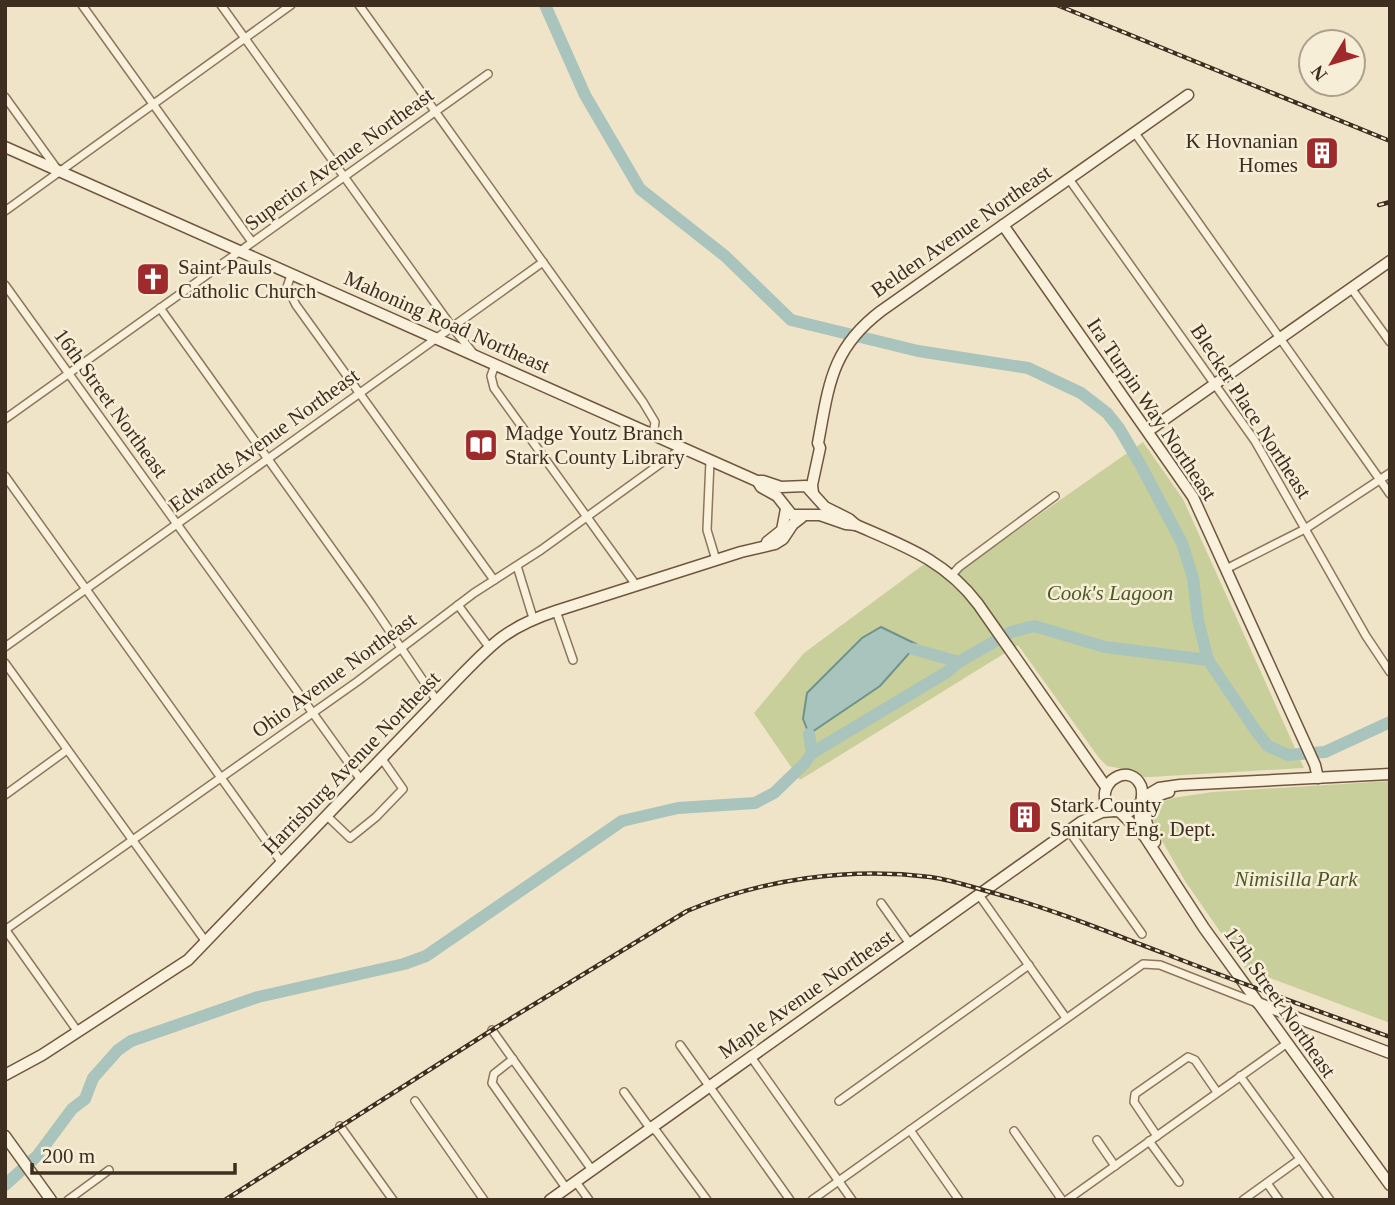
<svg xmlns="http://www.w3.org/2000/svg" width="1395" height="1205" font-family="Georgia,serif">
<style>
.green{fill:#c9cf9b}
.water{fill:#a9c4bc;stroke:#6f938a;stroke-width:2}
.lines{fill:none;stroke-linecap:round;stroke-linejoin:round}
.river{stroke:#a9c4bc;stroke-width:12}
.street-casing{stroke:#8d765c;stroke-width:10}
.secondary-casing{stroke:#6f573f;stroke-width:13}
.street{stroke:#faf1dc;stroke-width:7}
.secondary{stroke:#faf1dc;stroke-width:10}
.rail-casing{stroke:#3d2e20;stroke-width:4.5}
.rail{stroke:#f7eed8;stroke-width:2;stroke-dasharray:5;stroke-linecap:butt}
.labels{text-anchor:middle;dominant-baseline:central;stroke-width:5;stroke-linejoin:round;paint-order:stroke}
.poi-label{font-size:21px;fill:#3d2e20;stroke:#f7eed8;text-anchor:start}
.street-label{font-size:21px;fill:#3d2e20;stroke:#f7eed8}
.park-label{font-size:21px;font-style:italic;fill:#4d5a26;stroke:#f7eed8}
</style>
<rect width="100%" height="100%" fill="#f0e4c8"/>
<g class="green">
<path d="M1143,442L1183,499L1304,768L1150,777H1144L1129,770L1107,766L1099,758L1018,645L800,780L754,713L804,653L923,565L963,568Z"/>
<path d="M1390,781V1023L1246,969L1185,881L1157,832L1152,817L1159,803L1173,798L1212,792Z"/>
</g>
<path class="water" d="M881,627L916,644L913,649L880,686L809,734L803,719L807,693L862,638Z"/>
<g class="lines">
<g class="river">
<path d="M545,5L585,95L640,189L725,256L791,320L918,351L1028,368L1081,393L1107,413L1119,428L1140,464L1182,543L1193,578L1198,620L1208,660L1256,731L1268,746L1288,755L1325,752L1390,722"/>
<path d="M913,649L959,662"/>
<path d="M809,734L812,753"/>
<path d="M5,1185L37,1156L72,1109L85,1099L93,1078L118,1050L131,1041L258,997L404,964L426,956L622,821L678,808L755,803L774,793L804,764L812,753L947,672L959,662L1011,632L1034,626L1105,647L1208,660"/>
</g>
<g class="street-casing">
<g id="street">
<path d="M82,5L252,242"/>
<path d="M221,5L452,327L473,353"/>
<path d="M359,5L643,402L655,422L653,435"/>
<path d="M5,97L57,169"/>
<path d="M1135,133L1390,494"/>
<path d="M1069,179L1255,441L1366,636L1390,672"/>
<path d="M5,211L291,5"/>
<path d="M291,275L287,287L296,305L494,580"/>
<path d="M5,285L361,780"/>
<path d="M1351,288L1390,342"/>
<path d="M160,308L370,602L437,701"/>
<path d="M495,365L491,376L494,388L636,585"/>
<path d="M5,419L488,74"/>
<path d="M710,461L707,530L716,560"/>
<path d="M5,476L282,863"/>
<path d="M517,566L533,618"/>
<path d="M1226,569L1305,529L1390,473"/>
<path d="M952,575L959,567L1055,496"/>
<path d="M458,605L489,647"/>
<path d="M556,611L573,660"/>
<path d="M5,647L543,262"/>
<path d="M5,663L206,942"/>
<path d="M5,795L67,750"/>
<path d="M327,816L350,838L376,817L403,789L382,759"/>
<path d="M1069,831L1142,934"/>
<path d="M979,895L1066,1018"/>
<path d="M881,903L910,944"/>
<path d="M5,929L78,1032"/>
<path d="M5,930L358,681L474,593L541,550L682,448"/>
<path d="M492,1030L592,1170"/>
<path d="M680,1045L790,1200"/>
<path d="M751,1057L852,1200"/>
<path d="M513,1059L494,1074L492,1083L566,1188"/>
<path d="M1240,1076L1330,1200"/>
<path d="M624,1092L647,1124L657,1132L707,1200"/>
<path d="M415,1101L484,1200"/>
<path d="M839,1101L1029,965"/>
<path d="M340,1126L393,1200"/>
<path d="M910,1130L959,1200"/>
<path d="M1014,1131L1062,1200"/>
<path d="M1157,1136L1134,1102L1135,1094L1188,1057L1195,1060L1217,1092"/>
<path d="M1097,1140L1115,1166"/>
<path d="M1149,1141L1179,1182"/>
<path d="M576,1182L589,1200"/>
<path d="M1267,1183L1279,1200"/>
<path d="M68,1200L109,1170"/>
<path d="M812,1200L1143,964L1160,965L1257,1003"/>
<path d="M1067,1200L1286,1044"/>
<path d="M1243,1200L1300,1159"/>
</g>
</g>
<g class="secondary-casing">
<g id="secondary">
<path d="M5,147L757,481H763L781,487L806,486L825,507L849,519L856,525C904,546 945,560 978,604L1106,787"/>
<path d="M1003,225L1193,497L1315,765L1318,778"/>
<path d="M1148,431L1390,261"/>
<path d="M758,482L761,487L777,496L792,515H820L846,524L856,525"/>
<path d="M813,493L812,485L820,448L818,443C829,385 831,349 881,311L1188,95"/>
<path d="M767,542L782,530L786,509"/>
<path d="M1142,798L1159,788L1180,785L1390,774"/>
<path d="M1140,803L1129,812L1114,811L1105,799C1102,778 1131,764 1141,786C1145,797 1138,808 1140,820"/>
<path d="M1121,813L1145,837L1204,928L1390,1185"/>
<path d="M1155,842C1142,818 1138,800 1169,792"/>
<path d="M1258,1003L1390,1053"/>
<path d="M5,1075L42,1055L188,960L453,684C490,646 504,628 556,611L741,552L775,544L783,539L793,524L802,517"/>
<path d="M5,1136L51,1200"/>
<path d="M550,1200L1081,822L1102,812L1114,811"/>
</g>
</g>
<use href="#street" class="street"/>
<use href="#secondary" class="secondary"/>
<g class="rail-casing">
<g id="rail">
<path d="M1057,5L1390,141"/>
<path d="M1379,205L1390,202"/>
<path d="M225,1200L492,1030L687,911C762,879 849,867 930,877C953,880 975,888 997,894C1055,910 1110,933 1166,954C1240,983 1315,1010 1390,1037"/>
</g>
</g>
<use href="#rail" class="rail"/>
</g>
<defs>
<g id="building-square" transform="scale(1.75)"><rect x="-9" y="-9" width="18" height="18" rx="4" fill="#9e2a2b" stroke="#f7eed8"/><path d="M-4-6H4V6H1V3H-1V6H-4ZM-2.5-4.3h1.7v1.8h-1.7ZM.8-4.3h1.7v1.8H.8ZM-2.5-1h1.7V.8h-1.7ZM.8-1h1.7V.8H.8Z" fill="#fff"/></g>
<g id="church-square" transform="scale(1.75)"><rect x="-9" y="-9" width="18" height="18" rx="4" fill="#9e2a2b" stroke="#f7eed8"/><path d="M-1.2-6h2.4v3.5h3.3v2.4h-3.3V6h-2.4V-.1h-3.3v-2.4h3.3Z" fill="#fff"/></g>
<g id="library-square" transform="scale(1.75)"><rect x="-9" y="-9" width="18" height="18" rx="4" fill="#9e2a2b" stroke="#f7eed8"/><path d="M-6-4Q-3-5.5-.7-3.5V5Q-3 3-6 4ZM6-4Q3-5.5 .7-3.5V5Q3 3 6 4Z" fill="#fff"/></g>
</defs>
<g fill-rule="evenodd">
<use href="#building-square" x="1322" y="153"/>
<use href="#church-square" x="153" y="279"/>
<use href="#library-square" x="481" y="445"/>
<use href="#building-square" x="1025" y="817"/>
</g>
<g class="labels">
<g class="poi-label">
<text x="1298" y="141" text-anchor="end">K Hovnanian<tspan x="1298" dy="24">Homes</tspan></text>
<text x="178" y="267">Saint Pauls<tspan x="178" dy="24">Catholic Church</tspan></text>
<text x="505" y="433">Madge Youtz Branch<tspan x="505" dy="24">Stark County Library</tspan></text>
<text x="1050" y="805">Stark County<tspan x="1050" dy="24">Sanitary Eng. Dept.</tspan></text>
</g>
<g class="street-label">
<text transform="translate(339 159) rotate(-36)">Superior Avenue Northeast</text>
<text transform="translate(961 231) rotate(-35)">Belden Avenue Northeast</text>
<text transform="translate(447 322) rotate(24)">Mahoning Road Northeast</text>
<text transform="translate(111 403) rotate(54)">16th Street Northeast</text>
<text transform="translate(1152 409) rotate(56)">Ira Turpin Way Northeast</text>
<text transform="translate(1251 411) rotate(57)">Blecker Place Northeast</text>
<text transform="translate(264 440) rotate(-36)">Edwards Avenue Northeast</text>
<text transform="translate(334 675) rotate(-36)">Ohio Avenue Northeast</text>
<text transform="translate(351 763) rotate(-46)">Harrisburg Avenue Northeast</text>
<text transform="translate(806 994) rotate(-35)">Maple Avenue Northeast</text>
<text transform="translate(1280 1002) rotate(55)">12th Street Northeast</text>
</g>
<g class="park-label">
<text x="1110" y="593">Cook's Lagoon</text>
<text x="1296" y="879">Nimisilla Park</text>
</g>
</g>
<rect width="1395" height="1205" fill="none" stroke="#3d2e20" stroke-width="14"/>
<g transform="translate(1332 63) rotate(232)"><circle r="33" fill="#f7eed8" stroke="#ada18e" stroke-width="2"/>
<path d="M0-5L12 26L0 18L-12 26Z" fill="#9e2a2b"/>
<text y="-10" font-size="19" font-weight="bold" text-anchor="middle" fill="#3d2e20">N</text>
</g>
<path d="M32 1163v10h203v-10" fill="none" stroke="#3d2e20" stroke-width="3.5"/>
<text x="42" y="1163" font-size="21" fill="#3d2e20" stroke="#f7eed8" stroke-width="5" paint-order="stroke">200 m</text>
</svg>
